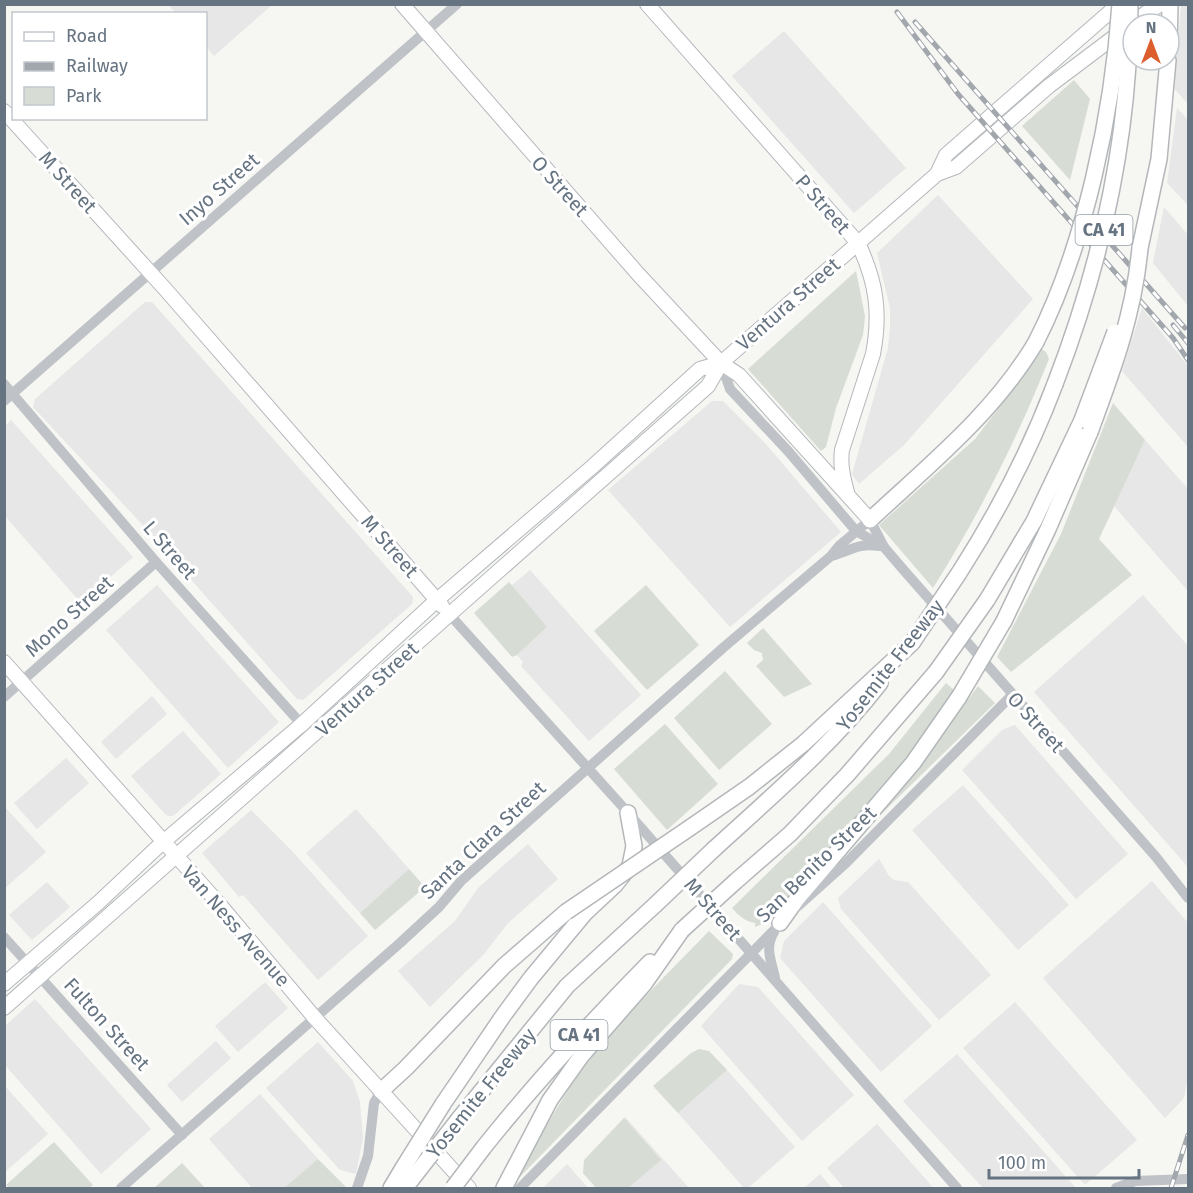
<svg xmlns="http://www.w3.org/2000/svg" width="1193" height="1193" font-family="'Fira Sans',sans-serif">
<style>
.built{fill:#e6e7e6}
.green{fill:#d7dcd4}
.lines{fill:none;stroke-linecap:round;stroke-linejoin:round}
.major-casing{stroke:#b4b8bc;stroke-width:16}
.highway-casing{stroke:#b4b7ba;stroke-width:18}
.minor{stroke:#bfc2c6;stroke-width:10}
.major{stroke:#fff;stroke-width:14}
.highway{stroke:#fff;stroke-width:15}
.rail-casing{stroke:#a2a7ad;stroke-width:5}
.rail{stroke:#fff;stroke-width:3;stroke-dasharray:9;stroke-linecap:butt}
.highway-bridge-casing{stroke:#b4b7ba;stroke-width:18;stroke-linecap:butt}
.highway-bridge{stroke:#fff;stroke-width:15}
.labels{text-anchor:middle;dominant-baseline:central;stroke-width:6;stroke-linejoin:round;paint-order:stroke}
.shield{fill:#fff;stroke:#949ea8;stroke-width:1.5}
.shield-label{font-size:18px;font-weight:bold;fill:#667482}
.street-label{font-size:20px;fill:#667482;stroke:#fff}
</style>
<rect width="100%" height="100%" fill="#f6f6f2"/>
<g class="built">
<path d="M168,5H272L214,56L206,47V14L176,13Z"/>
<path d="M1181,5H1188V104L1174,88Z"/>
<path d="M784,31L906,168L854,213L732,76Z"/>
<path d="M1177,108L1188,120V205L1167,183Z"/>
<path d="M938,195L1033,299L904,445L859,484L852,474L888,348L890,328V308L877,253Z"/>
<path d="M1164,207L1188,235V306L1153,263Z"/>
<path d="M145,302H152L413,597L412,604L303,700L297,699L138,520L33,407L35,399Z"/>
<path d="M1142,308L1188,366V447L1122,371Z"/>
<path d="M712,401H723L765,443L841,532L730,627L608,490Z"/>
<path d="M11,420L133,557L81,603L5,516V426Z"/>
<path d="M1145,440L1188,489V591L1114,506Z"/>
<path d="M530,570L641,695L589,741L521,666L523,662L517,655L547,627L511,586Z"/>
<path d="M157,585L279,722L228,768L106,630Z"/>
<path d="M1143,595L1188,646V867L1034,692Z"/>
<path d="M152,696L167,714L116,759L101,742Z"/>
<path d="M1015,725L1128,854L1076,899L962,770L1002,730Z"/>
<path d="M183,731L221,774L173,816H169L166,815L131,776Z"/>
<path d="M66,758L89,783L37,829L14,803Z"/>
<path d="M963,785L1069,905L1018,950L912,830Z"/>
<path d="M4,806L46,852L5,888H4Z"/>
<path d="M356,809L409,869L360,913L306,853Z"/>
<path d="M251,810L292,851L368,936L318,980L243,895L239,897L202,853Z"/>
<path d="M528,844L558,879L508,923L484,954L430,1007L398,971L455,921L478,888Z"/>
<path d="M879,859L889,876L894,880L908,882L991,975L939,1020L841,909L838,898Z"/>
<path d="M1152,881L1188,923V1078L1184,1098L1165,1118L1043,978Z"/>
<path d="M47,882L70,907L32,940L9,915Z"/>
<path d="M823,902L932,1026L881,1072L780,958L784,941Z"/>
<path d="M265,982L288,1008L238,1052L215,1026Z"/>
<path d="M739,984L758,987L854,1095L802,1141L701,1026Z"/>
<path d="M35,999L151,1129L101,1174L5,1065V1026Z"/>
<path d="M1015,1002L1137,1140L1085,1185L963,1048Z"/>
<path d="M216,1041L231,1058L182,1102L167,1085Z"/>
<path d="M318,1042L353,1081L360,1102L363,1138L356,1174L340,1170L266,1088Z"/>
<path d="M957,1054L964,1062L1076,1188H983L903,1101Z"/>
<path d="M727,1070L795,1147L748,1188H744L678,1113Z"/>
<path d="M4,1085L48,1134L5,1172H4Z"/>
<path d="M260,1094L318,1159L284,1188H252L209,1139Z"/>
<path d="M625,1117L689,1188H600L592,1154Z"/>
<path d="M877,1124L930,1184L933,1188H844L827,1168Z"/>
<path d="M567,1164L588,1188H543Z"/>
<path d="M820,1174L832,1188H804Z"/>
</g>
<g class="green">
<path d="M1074,80L1090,99L1070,180L1022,126Z"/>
<path d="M856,271L865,316L863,335L836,408L826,447L821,451L748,369Z"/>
<path d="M1040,348L1046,352L1049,359C1017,439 979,515 933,588L879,525L975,439L1017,384Z"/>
<path d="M1113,403L1145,440L1099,539L1132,575L1011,672L997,657L1061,534Z"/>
<path d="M509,582L547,627L517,655L512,657L474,613Z"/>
<path d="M646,585L699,645L647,690L594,631Z"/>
<path d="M763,628L764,629L812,684L784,697L756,666L763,660L762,653L754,650L747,643Z"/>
<path d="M725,671L772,724L719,770L674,718Z"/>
<path d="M946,683L954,690L885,787L769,921L755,927V923C746,922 738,915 732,908L889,754Z"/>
<path d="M978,686L995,703L868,827L915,773Z"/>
<path d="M665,724L718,784L667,830L614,769Z"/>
<path d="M409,869L425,887L375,930L360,913Z"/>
<path d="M709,931L733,954L732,959L514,1183C537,1142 560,1099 588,1062C625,1015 668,973 709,931Z"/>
<path d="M699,1049L709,1051L727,1070L678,1113L653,1086L691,1053Z"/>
<path d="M624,1118L661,1160L628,1188H596L583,1173L584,1160Z"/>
<path d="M54,1142L93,1185L89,1188H9L6,1185Z"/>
<path d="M318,1159L347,1188H284Z"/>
<path d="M182,1163L205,1188H154Z"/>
</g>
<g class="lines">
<g class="major-casing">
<g id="major">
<path d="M402,4L639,275L721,363L739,375L870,520"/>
<path d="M647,4L858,243C876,281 881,312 873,354L842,450C840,465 843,477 847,492"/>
<path d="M4,111L166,290L442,606"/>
<path d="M937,174L956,167L1049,86L1146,13L1161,4"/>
<path d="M4,662L220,905L314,1017L469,1188"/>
<path d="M4,984L98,903L163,842L301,725L437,600L592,467L700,369L721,363"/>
<path d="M4,1008L708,386L721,363L937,174L946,155L1119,4"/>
</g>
</g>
<g class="highway-casing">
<g id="highway">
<path d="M1169,49L1170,4"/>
<path d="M1140,248L1159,159L1168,60"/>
<path d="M870,520C930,464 994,413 1036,342"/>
<path d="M959,573C997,514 1030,450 1055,384"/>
<path d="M987,600L1034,521L1082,420"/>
<path d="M1004,621L1048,529L1090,432"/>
<path d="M691,827L749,787L803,744L912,643"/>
<path d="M714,849C772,796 832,745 880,683"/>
<path d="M736,881L790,834L847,775L936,672"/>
<path d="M780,923L797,899L913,763L959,697"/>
<path d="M381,1091L406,1068L504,966L566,912"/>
<path d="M443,1104L503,1016L531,978L585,913L615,885L630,866L634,846L628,813"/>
<path d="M458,1120L567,986L655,905"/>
<path d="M484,1147C536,1082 592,1021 650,962"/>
<path d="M391,1188L403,1168"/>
<path d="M405,1188L412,1179"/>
<path d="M504,1188L550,1100L582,1055L644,984L682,930"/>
</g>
</g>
<g class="minor">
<path d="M721,363L730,389L788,451L856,531L884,547"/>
<path d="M4,384L156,562L313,737"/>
<path d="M4,401L457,4"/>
<path d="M831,556C851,551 856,543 879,546"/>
<path d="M450,615L622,806L957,1188"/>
<path d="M4,697L156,562"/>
<path d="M798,906L846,863L1012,695"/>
<path d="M774,932C764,948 772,962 775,978"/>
<path d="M4,937L182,1135"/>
<path d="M121,1188L400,943L439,907L461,881L724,647L831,556L840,545L870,520L884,547L901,567L1156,857L1188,898"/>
<path d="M357,1188L368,1156L374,1103L381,1091"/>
<path d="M520,1188L785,919"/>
<path d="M1116,1188L1135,1181L1188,1179"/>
</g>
<use href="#major" class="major"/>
<use href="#highway" class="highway"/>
<g class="rail-casing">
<g id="rail">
<path d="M897,12L958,94L1173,338L1188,360"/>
<path d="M915,22L1185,328"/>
<path d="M1173,325L1188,343"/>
<path d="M1171,1188L1188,1135"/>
</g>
</g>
<use href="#rail" class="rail"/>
<g class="highway-bridge-casing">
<g id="highway-bridge">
<path d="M1036,342C1085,246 1113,111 1120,4"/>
<path d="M1055,384C1102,262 1130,135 1130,4"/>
<path d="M1082,420L1115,332"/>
<path d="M1090,432C1113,370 1134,314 1140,248"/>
<path d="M912,643L959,573"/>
<path d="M936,672L987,600"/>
<path d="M959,697L1004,621"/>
<path d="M655,905L714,849"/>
<path d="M566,912L691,827"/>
<path d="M682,930L736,881"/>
<path d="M403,1168L443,1104"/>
<path d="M412,1179L458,1120"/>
<path d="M453,1188L484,1147"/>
</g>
</g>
<use href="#highway-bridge" class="highway-bridge"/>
</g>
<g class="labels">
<g class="shield">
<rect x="1075.5" y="215" width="57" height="30" rx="4.5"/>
<rect x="550.5" y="1020" width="57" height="30" rx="4.5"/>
</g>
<g class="shield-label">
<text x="1104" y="230">CA 41</text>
<text x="579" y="1035">CA 41</text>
</g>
<g class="street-label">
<text transform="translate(68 182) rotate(48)">M Street</text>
<text transform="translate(560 186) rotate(48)">O Street</text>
<text transform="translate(219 189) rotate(-41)">Inyo Street</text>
<text transform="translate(823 204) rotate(49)">P Street</text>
<text transform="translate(788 304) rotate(-41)">Ventura Street</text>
<text transform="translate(390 546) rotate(49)">M Street</text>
<text transform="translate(170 550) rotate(49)">L Street</text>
<text transform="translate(69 616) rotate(-42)">Mono Street</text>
<text transform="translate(890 665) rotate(-52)">Yosemite Freeway</text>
<text transform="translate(367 689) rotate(-42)">Ventura Street</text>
<text transform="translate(1036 722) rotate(48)">O Street</text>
<text transform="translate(483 840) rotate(-43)">Santa Clara Street</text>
<text transform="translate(816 864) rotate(-44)">San Benito Street</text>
<text transform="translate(713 909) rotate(49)">M Street</text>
<text transform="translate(236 926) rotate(49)">Van Ness Avenue</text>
<text transform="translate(107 1024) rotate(48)">Fulton Street</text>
<text transform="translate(481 1093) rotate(-51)">Yosemite Freeway</text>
</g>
</g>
<rect width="1193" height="1193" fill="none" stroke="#667482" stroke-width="12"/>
<rect x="12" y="12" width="195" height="108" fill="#ffffff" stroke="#c2c7cd" stroke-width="1.5"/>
<rect x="24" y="32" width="30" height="9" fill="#ffffff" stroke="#c2c7cd" stroke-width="1.5"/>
<text x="66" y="42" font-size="18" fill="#667482">Road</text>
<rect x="24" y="62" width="30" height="9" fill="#a2a7ad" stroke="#c2c7cd" stroke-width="1.5"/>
<text x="66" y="72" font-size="18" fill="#667482">Railway</text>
<rect x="24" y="87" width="30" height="18" fill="#d7dcd4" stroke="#c2c7cd" stroke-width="1.5"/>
<text x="66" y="102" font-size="18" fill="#667482">Park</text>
<g transform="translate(1151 42)"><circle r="28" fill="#ffffff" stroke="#c2c7cd" stroke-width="1.5"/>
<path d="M0-4.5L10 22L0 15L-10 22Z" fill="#dc5e2c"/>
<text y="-9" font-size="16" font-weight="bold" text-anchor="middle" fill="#667482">N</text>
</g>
<path d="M989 1169v9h150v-9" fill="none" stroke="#667482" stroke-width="3"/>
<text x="998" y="1169" font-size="18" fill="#667482" stroke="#ffffff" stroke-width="4.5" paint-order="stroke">100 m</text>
</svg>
